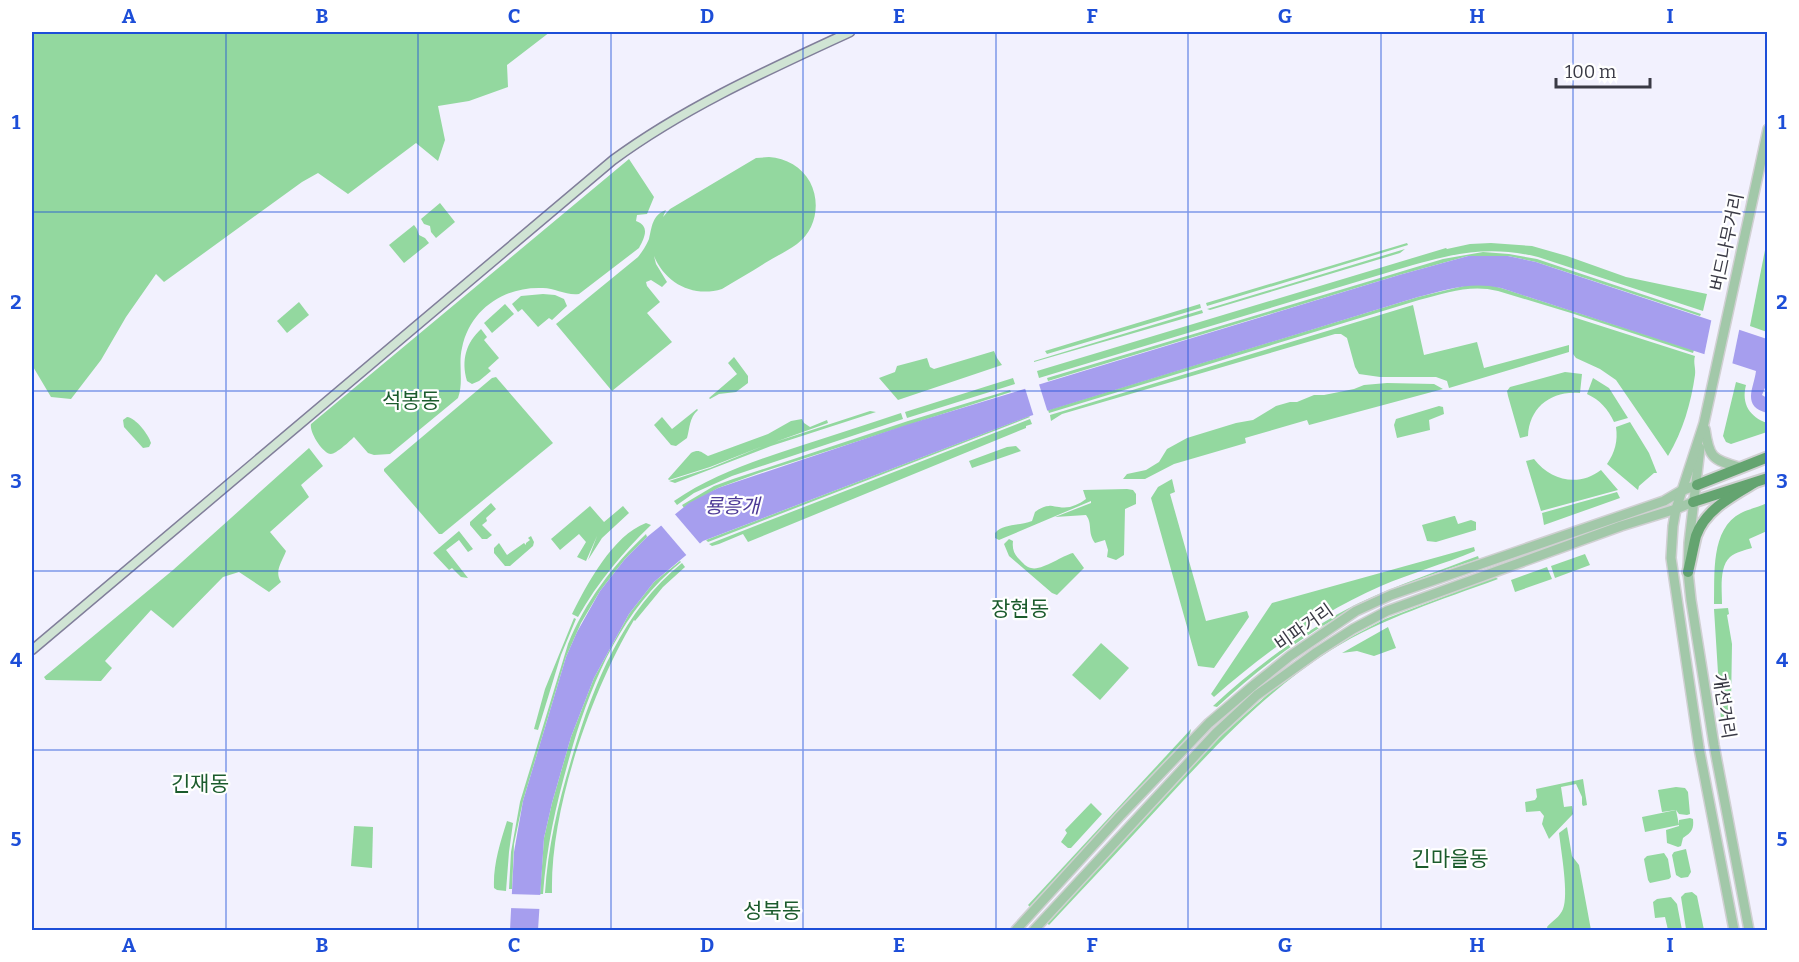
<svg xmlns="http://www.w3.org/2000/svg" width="1799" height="962" font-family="Bitter,'Noto Sans KR',serif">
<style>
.green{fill:#93d89f}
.water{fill:#a69eee}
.pier{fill:#f2f1fe}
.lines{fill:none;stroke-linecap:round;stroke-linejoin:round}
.secondary-casing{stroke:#817f9a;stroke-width:11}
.primary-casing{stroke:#d0d0d2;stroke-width:12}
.highway-casing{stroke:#d0d0d2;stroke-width:14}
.secondary{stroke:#d0e4d4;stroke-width:8}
.primary{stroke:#a2c8a9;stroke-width:9}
.highway{stroke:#64a470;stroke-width:10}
.grid{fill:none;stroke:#1d4ed8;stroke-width:1.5;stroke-opacity:0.55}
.labels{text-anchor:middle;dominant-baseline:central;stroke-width:4.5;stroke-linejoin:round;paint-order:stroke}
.street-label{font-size:18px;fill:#3a3a45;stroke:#fff}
.water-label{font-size:20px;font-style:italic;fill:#4e3b97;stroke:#fff}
.quarter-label{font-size:21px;fill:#1b5b2c;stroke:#fff}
.neatline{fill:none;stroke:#1d4ed8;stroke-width:2}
.grid-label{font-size:20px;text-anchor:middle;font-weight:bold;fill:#1d4ed8}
</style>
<rect width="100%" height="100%" fill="#f2f1fe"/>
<g class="green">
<path d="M32,32H550L507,65L508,87L469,101L438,106L445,140L438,161L416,143L348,194L318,173L302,182L164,282L156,274L126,317L101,360L71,399L51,397L32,365Z"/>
<path d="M769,157C786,158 802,167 810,182C821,203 816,230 797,244C787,251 775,257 765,263C751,272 736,280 722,289C693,298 665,283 654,256L656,264L667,282L662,287L651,280L646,282L647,286L660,302L647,313L672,342L612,391L556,324L638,257C642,252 646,246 649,239C652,227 652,215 666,210L663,217L670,209L756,158Z"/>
<path d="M629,159L654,197L647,214L637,215L636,221C650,226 645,237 639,248L579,294C567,296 555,288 543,288C505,286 470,309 462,348C458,364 464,382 458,398L390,454L374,455L368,453L354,437C350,441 336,454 331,454C323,454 309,432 311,424Z"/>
<path d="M440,203L455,222L436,238L431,232L430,226L424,224L421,219Z"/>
<path d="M414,225L417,229L419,235L425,238L429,243L404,263L389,245Z"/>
<path d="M1767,240L1768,332H1767L1750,326Z"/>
<path d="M1407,243L1408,245L1207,306L1206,303Z"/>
<path d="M1491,243L1532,246L1567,256L1626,277L1707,294L1703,311L1538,257C1484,244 1448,255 1396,270L1039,378L1037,371L1446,248L1447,249L1470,244Z"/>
<path d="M1405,249L1400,253L1210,310L1207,309Z"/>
<path d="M1483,252L1509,254L1537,259L1701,314L1700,316L1536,262L1508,256H1468L1399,275L1048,381L1047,378L1443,259Z"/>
<path d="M1472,284H1486L1501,288L1694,350L1693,353L1571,313L1498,291C1470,284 1447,293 1419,300L1049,413L1048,410L1418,297Z"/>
<path d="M543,294L555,295L564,299L567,306L552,320L549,318L538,327L522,309L518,312L512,304L521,296Z"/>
<path d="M299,302L309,315L287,333L277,321Z"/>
<path d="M505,304L514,314L492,333L484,323Z"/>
<path d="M1200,304L1201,308L1047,354L1045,351Z"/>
<path d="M1413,305L1424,355L1477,342L1484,368L1569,345V352L1449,388L1447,381L1436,377H1380L1359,374L1355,367L1347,338L1341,334H1335L1062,414L1051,421L1050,415Z"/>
<path d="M1202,310L1203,313L1034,362V361Z"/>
<path d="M1573,317L1695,356C1693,363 1696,368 1695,375C1691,403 1683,431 1668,456L1616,380L1600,369L1576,358L1573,354Z"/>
<path d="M481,329L487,337L484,340L499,358L488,368L491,371L479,381L472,384L467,381C461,360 466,343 481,329Z"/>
<path d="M994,351L997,358L1002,365L898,400L879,378L895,372L897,366L927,358L930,367L934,369Z"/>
<path d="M734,357L748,376V383L736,392L719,394L710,399L709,398L737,374L728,363Z"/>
<path d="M1565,372L1582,374L1580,393C1552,390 1529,407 1528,436L1520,438L1508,396L1507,391L1510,387Z"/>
<path d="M496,377L553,443L442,534H439L384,471V469L492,378Z"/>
<path d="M1013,378L1015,384L907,418L905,412Z"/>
<path d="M1593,378L1609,388L1628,418L1614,422C1608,409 1600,400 1587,394Z"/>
<path d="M1736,382L1746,385C1741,404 1750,417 1767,423V432L1731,444L1726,442L1723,436Z"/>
<path d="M1387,383L1434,384L1443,389L1309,425L1307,420L1245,438L1246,443L1174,464L1145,479H1123L1127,474L1146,470L1159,462L1167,449L1187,438L1236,423L1253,420L1276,406L1290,402H1297L1314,395H1324L1354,389L1364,385Z"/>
<path d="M1010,390L1011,392L759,473L718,488L684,508L682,505L714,486L733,479L908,421Z"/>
<path d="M1439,406L1443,407L1444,414L1429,420L1430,430L1397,438L1394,425L1396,419Z"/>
<path d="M697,409L698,410C689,418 690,428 687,438L676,446L671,445L654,425L662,417L672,429Z"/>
<path d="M870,411L876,412L771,446L675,483L669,481L710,468L763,446L710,467L669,480L668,479L691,453C699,449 701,452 708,456L768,434L791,421L802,419L804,423L810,427L827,420L828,423L775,442Z"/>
<path d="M901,413L903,419L732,476L694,493L677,505L674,501C712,475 757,460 800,446C834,435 868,424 901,413Z"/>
<path d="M1029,416L1030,417L708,542L706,540Z"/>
<path d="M127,417C136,418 148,434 151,443L149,447L143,448L124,427L123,420Z"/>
<path d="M1030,419L1032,424L1026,426V428L748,542L743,534L719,544L712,546L709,544Z"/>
<path d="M1630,422L1649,453L1657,473H1654L1639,486L1638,490L1607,464C1615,452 1618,441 1616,427Z"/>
<path d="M1007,447L1016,446L1021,451L972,468L969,461Z"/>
<path d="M309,448L323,466L301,485L309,497L270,532L286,551C282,562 274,571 281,582L269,592L239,572L223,577L173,628L151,610L105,661L112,668L101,681L46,680L44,677L173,570Z"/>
<path d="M1534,459C1551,481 1579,487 1601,470L1618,490L1541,511L1526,461Z"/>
<path d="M1172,479L1175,492L1170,494L1206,621L1247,611L1249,617L1214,668L1198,666L1151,498L1158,487Z"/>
<path d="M1127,489L1133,490L1136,494V504L1125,509L1124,555L1116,560L1107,557L1108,550L1105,540L1095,543C1087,532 1093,524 1086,515L1055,517L1091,503V501L999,540L995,538V533C1004,523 1020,526 1032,521L1035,512C1039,509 1044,506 1049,506C1051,505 1056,507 1059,507C1069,509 1078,505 1086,499L1083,490Z"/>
<path d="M1617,492L1620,498L1544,525L1542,513Z"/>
<path d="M491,503L496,509L486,518L487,521L482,525L492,535L487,539H482L470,525V522Z"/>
<path d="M1767,503V531L1749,539L1752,548C1745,550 1736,552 1730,557C1719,567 1722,590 1722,604H1714C1715,575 1710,529 1741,513C1749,509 1759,507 1767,503Z"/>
<path d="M590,506L604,522L623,506L629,513L602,538L588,560L597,536L586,561L577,557L586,542L579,534L560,550L551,539Z"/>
<path d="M1454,516H1455L1458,524L1471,520L1476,522V530L1436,542L1427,541L1422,525Z"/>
<path d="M646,523L651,525C622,553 598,582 578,617L572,614C587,584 613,535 646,523Z"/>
<path d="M459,531L473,549L468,552L459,540L446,550L468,578L461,577L452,568L449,570L433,553Z"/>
<path d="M646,534L647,537L625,559L600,591L581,623L566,657L523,801L514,844L512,889H509L511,852L520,802L568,644C585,602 613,565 646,534Z"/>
<path d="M531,536L534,542L533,546L510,566H505L494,553V548L499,543L507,555L524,543L526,545V543L530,540L528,538Z"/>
<path d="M1009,539L1013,541C1012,549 1014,554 1019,559C1023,563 1026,567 1031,568C1042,571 1061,556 1073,553L1084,568L1057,595L1052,593L1009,556L1004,544Z"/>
<path d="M1474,547L1475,551C1444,564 1411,573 1381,586C1319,613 1264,653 1214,697L1211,694L1272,603Z"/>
<path d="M1585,554L1590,565L1555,578L1551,566Z"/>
<path d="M1478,556L1479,559C1454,567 1429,575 1405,585C1335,612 1272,656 1217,707L1213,706C1257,665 1305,630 1359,603C1397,585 1438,571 1478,556Z"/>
<path d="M680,561L681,562C623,609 594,676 573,745C558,796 547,841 543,894H540L544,838L552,803L571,737L594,678L629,614L654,582Z"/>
<path d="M682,563L685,567L663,587L635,621L634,620C591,692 550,809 552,893H545C548,845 559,800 573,754C594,683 623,611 682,563Z"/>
<path d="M1547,567L1552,579L1515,592L1511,580Z"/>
<path d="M1495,577L1498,579C1441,600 1383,618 1331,650C1267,691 1221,740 1170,795C1130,839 1089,882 1049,925L1047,923L1222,735L1277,686L1332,647L1385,619Z"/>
<path d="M1728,608L1729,614L1727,615L1732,644L1731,705L1721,721L1714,609Z"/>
<path d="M574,618L576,619L561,655L538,730L534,729L545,689Z"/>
<path d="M1388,627L1396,648L1374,656L1357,651L1342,653Z"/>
<path d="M1101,643L1129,668L1100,700L1072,675Z"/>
<path d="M1191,729L1190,734L1030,907L1028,905Z"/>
<path d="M1583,779L1587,805L1583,806L1582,804V797L1576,784L1561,787L1564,807L1572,806L1573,814L1549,839L1542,824L1544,816L1540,811L1526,812L1525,802L1535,800L1537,797L1536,789Z"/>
<path d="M1676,787L1685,788L1688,792L1690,814L1687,815L1679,814L1676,810L1679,825L1645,832L1642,817L1676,810L1662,812L1658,790Z"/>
<path d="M1091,803L1102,814L1071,848H1068L1061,842L1067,833L1065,830Z"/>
<path d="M1690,818L1693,819C1694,829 1692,832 1683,838L1681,846L1678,847L1667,843L1666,830L1679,826V820Z"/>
<path d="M507,821L513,823L509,852L506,891L497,890L494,888C493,865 500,843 507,821Z"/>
<path d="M354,826L373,827L372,868L351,866Z"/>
<path d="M1567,827L1572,856L1579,865L1591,930H1548L1547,927C1552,921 1560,917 1563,909C1569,895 1561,851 1559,833Z"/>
<path d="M1686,849L1691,872L1688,877L1681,878L1676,875L1672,855L1674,852Z"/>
<path d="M1664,853L1668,859L1671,877L1669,879L1650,883L1648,880L1644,859L1647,856Z"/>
<path d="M1692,892L1697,896L1704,930H1686V929L1681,897L1685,893Z"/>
<path d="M1671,897L1677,904L1682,930H1668L1665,917L1655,918L1653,902L1657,899Z"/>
</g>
<path class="water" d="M1468,256H1508L1536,262L1767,339V383L1762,395L1767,398V413C1741,406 1754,388 1756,371L1501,288C1470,281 1447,290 1418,297L1030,416L703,541L654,582L629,614L594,678L571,737L552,803L544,838L538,930H510L514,852L523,801L566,657L577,632L600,591L625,559L647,537L689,503L718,488L906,425L1399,275Z"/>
<g class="pier">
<path d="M1712,317L1740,326L1732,365L1704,356Z"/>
<path d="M1038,381L1048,413L1034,417L1024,385Z"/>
<path d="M673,512L702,546L688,557L659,523Z"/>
<path d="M508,894L543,895L542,909L508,908Z"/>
</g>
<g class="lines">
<g class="secondary-casing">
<path id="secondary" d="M32,650L613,160C685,107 770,69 850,32"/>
</g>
<g class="primary-casing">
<g id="primary">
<path d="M1705,429C1709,457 1712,460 1739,467"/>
<path d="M1700,448L1689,543L1688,572L1691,600L1714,745L1749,930"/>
<path d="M1016,930L1120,816L1209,723L1255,684L1290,656L1356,611L1391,595L1664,501L1681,491L1697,485"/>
<path d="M1034,930L1216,733L1257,695L1317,652L1353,629L1387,611L1621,526L1676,509L1693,502"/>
<path d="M1734,930L1699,748L1671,558L1673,526L1676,509L1704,423L1768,129"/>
</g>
</g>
<g class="highway-casing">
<g id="highway">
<path d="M1697,485L1768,457"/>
<path d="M1693,502L1768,478"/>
<path d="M1688,572C1691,560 1693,548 1696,536C1705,510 1732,496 1754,483"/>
</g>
</g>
<use href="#secondary" class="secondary"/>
<use href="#primary" class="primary"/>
<use href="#highway" class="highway"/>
</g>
<path class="grid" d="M226,32V930M418,32V930M611,32V930M803,32V930M996,32V930M1188,32V930M1381,32V930M1573,32V930M32,212H1768M32,391H1768M32,571H1768M32,750H1768"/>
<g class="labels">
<g class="street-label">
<text transform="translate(1727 242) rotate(-78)">버드나무거리</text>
<text transform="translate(1304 627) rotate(-35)">비파거리</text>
<text transform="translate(1724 706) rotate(81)">개선거리</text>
</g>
<g class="water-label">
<text x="732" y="506">룡흥개</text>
</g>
<g class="quarter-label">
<text x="411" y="401">석봉동</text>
<text x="1020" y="609">장현동</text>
<text x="200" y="784">긴재동</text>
<text x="1450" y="859">긴마을동</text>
<text x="772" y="911">성북동</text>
</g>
</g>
<rect width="1799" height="962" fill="none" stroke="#ffffff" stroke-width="66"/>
<path d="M1556 78v9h94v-9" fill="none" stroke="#3a3a45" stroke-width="3"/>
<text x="1565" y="78" font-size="18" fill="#3a3a45" stroke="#ffffff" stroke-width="4.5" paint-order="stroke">100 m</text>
<rect x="33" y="33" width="1733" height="896" class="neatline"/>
<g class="grid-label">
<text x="129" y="23">A</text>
<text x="322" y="23">B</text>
<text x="514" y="23">C</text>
<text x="707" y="23">D</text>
<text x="899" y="23">E</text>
<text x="1092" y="23">F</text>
<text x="1285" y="23">G</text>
<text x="1477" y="23">H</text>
<text x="1670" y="23">I</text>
<text x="16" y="129">1</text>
<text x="1782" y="129">1</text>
<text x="16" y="309">2</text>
<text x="1782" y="309">2</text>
<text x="16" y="488">3</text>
<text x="1782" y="488">3</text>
<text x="16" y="667">4</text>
<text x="1782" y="667">4</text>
<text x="16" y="846">5</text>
<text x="1782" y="846">5</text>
<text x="129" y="952">A</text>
<text x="322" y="952">B</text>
<text x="514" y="952">C</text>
<text x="707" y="952">D</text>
<text x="899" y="952">E</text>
<text x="1092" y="952">F</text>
<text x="1285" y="952">G</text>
<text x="1477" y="952">H</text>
<text x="1670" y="952">I</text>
</g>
</svg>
